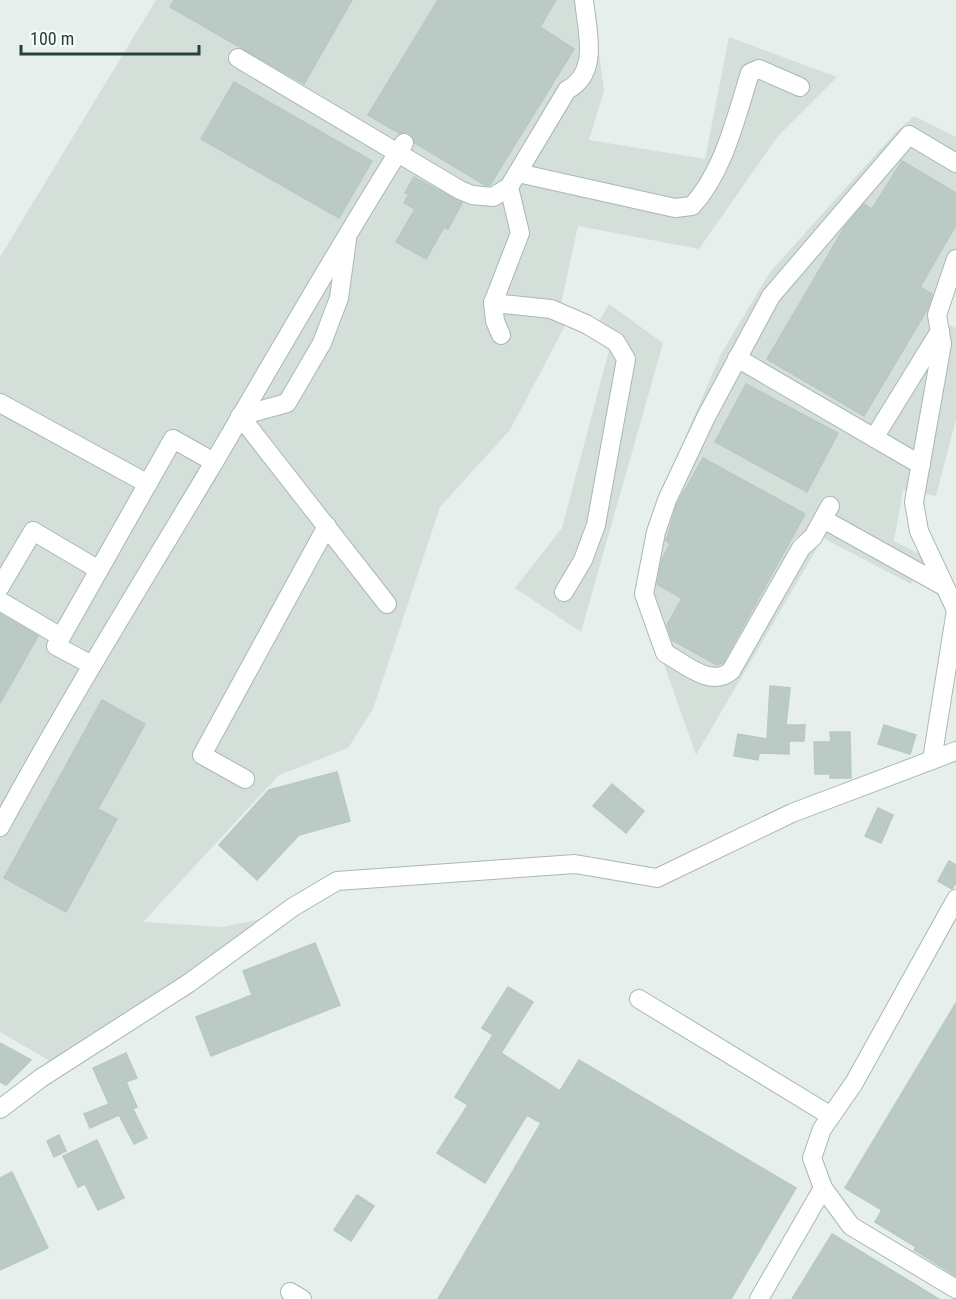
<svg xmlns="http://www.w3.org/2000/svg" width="956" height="1299" font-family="'Roboto Condensed',sans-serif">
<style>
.built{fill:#d4dfda}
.building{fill:#bbcac4;stroke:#b8c9c2;stroke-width:1.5}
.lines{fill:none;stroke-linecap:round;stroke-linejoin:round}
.minor-casing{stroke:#a8b8b2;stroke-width:20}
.minor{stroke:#fff;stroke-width:18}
</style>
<rect width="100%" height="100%" fill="#e6efeb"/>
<g class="built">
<path d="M156,0H592L604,91L589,140L705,159L729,37L837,77L778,136L699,249L578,226L561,304L598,323L609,304L663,343L581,632L515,588L562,528L609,350L567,322L510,430L440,507L373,709L348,748L279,775L143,922L222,927L267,918L197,969L52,1062L0,1032V257Z"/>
<path d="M914,116L956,137V288L945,324L956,328V419L936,496L903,490L894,541L925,557L911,584L823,538L696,755L640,596L657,503L721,354L770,272L894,134Z"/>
</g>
<g class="building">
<path d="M174,0H352L304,84L170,7Z"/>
<path d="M438,0H556L540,27L574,49L490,185H485L415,143L409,133H399L368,115Z"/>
<path d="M234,82L372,161L339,218L201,139Z"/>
<path d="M902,161L956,193V225L920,287L932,294L928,308L864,416L767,359L844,228L864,204L872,209Z"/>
<path d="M414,177L462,203L448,229L444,227L426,259L396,242L415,209L404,203L409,194L405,193Z"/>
<path d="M746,384L838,433L807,492L715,442Z"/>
<path d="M703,458L805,514L723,663L717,665L672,640L667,625L682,598L657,584L662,559L670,544L666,541L677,504Z"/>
<path d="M0,614L38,636L0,703Z"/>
<path d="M770,686L790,688L786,725H805L804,741H789V754L759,753L758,760L734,756L738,734L767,739Z"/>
<path d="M102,700L145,724L98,809L117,819L66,912L4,878Z"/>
<path d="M884,725L916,735L910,754L878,744Z"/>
<path d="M830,732H850L851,778H830V774H815L814,742H831Z"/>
<path d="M337,772L350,821L299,835L257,880L219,845L269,790Z"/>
<path d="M612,784L644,811L626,833L593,806Z"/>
<path d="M878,808L893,815L881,843L865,836Z"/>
<path d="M949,861L956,865V882L952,889L938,881Z"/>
<path d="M315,943L340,1005L211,1056L196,1017L252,995L243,971Z"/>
<path d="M508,987L533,1002L501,1053L560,1091L579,1060L796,1188L731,1299H438L541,1123L527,1115L485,1183L437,1153L468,1105L455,1097L493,1035L482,1028Z"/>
<path d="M956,1003V1276L914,1250L916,1247L875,1222L882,1210L845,1188Z"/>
<path d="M0,1043L31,1060L6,1085L0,1082Z"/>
<path d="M126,1053L137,1078L126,1082L137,1107L133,1109L147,1138L134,1144L119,1115L90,1128L84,1114L109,1104L93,1068Z"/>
<path d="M59,1135L66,1151L54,1157L47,1141Z"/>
<path d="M97,1140L124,1198L98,1210L85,1184L78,1187L63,1156Z"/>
<path d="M12,1172L48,1248L0,1270V1178Z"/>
<path d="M357,1195L374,1206L351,1241L334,1230Z"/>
<path d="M832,1234L939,1299H792Z"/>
</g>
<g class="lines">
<g class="minor-casing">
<g id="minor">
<path d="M238,58L460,190L472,195L493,197L509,187L567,90C600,73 587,31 584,0"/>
<path d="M518,173L675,208L692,206C724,171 736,117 750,73L759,69L800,87"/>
<path d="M347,240L339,298L322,343L287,403L240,416L387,604"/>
<path d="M493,303L551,309L586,324L616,342L626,359L596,525L583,560L564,592"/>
<path d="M501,335L495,321L493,303L520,233L509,187"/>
<path d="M737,358L921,465"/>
<path d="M0,403L148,484"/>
<path d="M874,438L940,331"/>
<path d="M830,506L813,537L801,548L731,671C711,688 685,664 665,653L644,594L656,532L667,500L706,417L771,296L909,135L956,163"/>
<path d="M823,519L945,587"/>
<path d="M0,587L33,531L99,570"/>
<path d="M0,601L61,637"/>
<path d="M92,665L56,646L173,439L214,462"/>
<path d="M932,760L956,610L919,531L914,502L942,344L937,315L956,259"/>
<path d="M245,779L202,755L327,526"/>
<path d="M0,827C65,707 137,591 207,474C272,364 335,252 404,143"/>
<path d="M956,899L854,1083L822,1129L812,1158L823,1188L851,1226L956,1289"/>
<path d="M639,999L831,1116"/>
<path d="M0,1109L41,1078L189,983L293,907L337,881L575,864L657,878L792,813L956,751"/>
<path d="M290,1292L302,1299"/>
<path d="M759,1299L823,1188"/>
</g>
</g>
<use href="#minor" class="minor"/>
</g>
<path d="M21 45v9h178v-9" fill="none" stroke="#24423a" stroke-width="3"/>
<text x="30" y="45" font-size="18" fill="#24423a" stroke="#f7fbf9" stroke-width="4.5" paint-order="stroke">100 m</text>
</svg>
